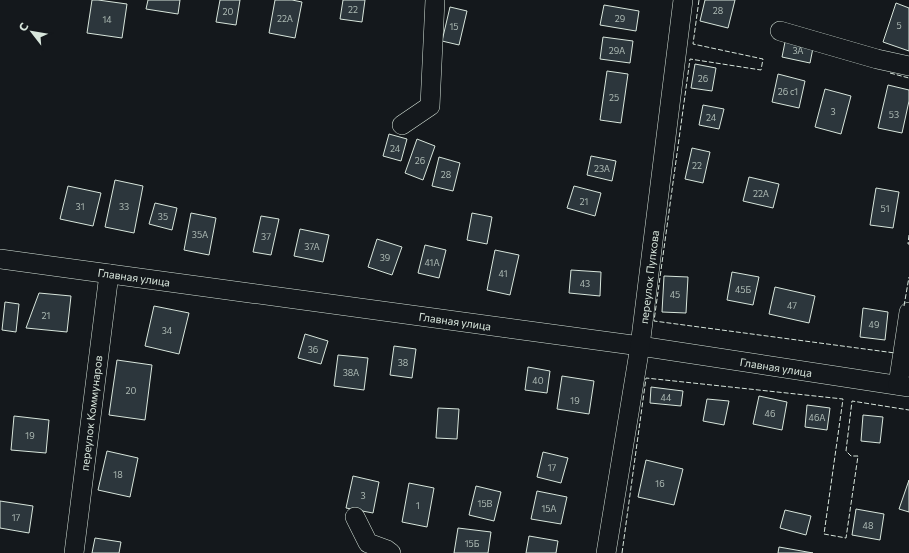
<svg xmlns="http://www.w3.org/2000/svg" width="909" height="553" font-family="Commissioner,sans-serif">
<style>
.building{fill:#2c363c;stroke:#d8e6dc}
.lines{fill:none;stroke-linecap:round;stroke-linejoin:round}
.minor-casing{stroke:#d8e6dc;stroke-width:20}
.minor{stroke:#14181c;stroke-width:19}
.fence{stroke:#d8e6dc;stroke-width:1;stroke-dasharray:5 2;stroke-linecap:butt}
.labels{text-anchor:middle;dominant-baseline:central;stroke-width:3;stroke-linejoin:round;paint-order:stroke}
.number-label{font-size:9px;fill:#adbab4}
.street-label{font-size:11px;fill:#d8e6dc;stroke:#14181c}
</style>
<rect width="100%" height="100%" fill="#14181c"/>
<g class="building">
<path d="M92,0H98L127,4L122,38L87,33Z"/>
<path d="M148,0H180L178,14L146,9Z"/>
<path d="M220,0H240L236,25L216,22Z"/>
<path d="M275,0H292L302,2L295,38L269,33Z"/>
<path d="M343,0H365L362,22L340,19Z"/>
<path d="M705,0H735L728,28L700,21Z"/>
<path d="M896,3L909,8V51L883,42Z"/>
<path d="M604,5L639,11L636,31L600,25Z"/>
<path d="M450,7L467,11L459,45L442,41Z"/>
<path d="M603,37L633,41L630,63L600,59Z"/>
<path d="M786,37L814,43L810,63L782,57Z"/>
<path d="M695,64L716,68L712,91L691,88Z"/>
<path d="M607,71L628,74L621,123L600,120Z"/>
<path d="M778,74L805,81L799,108L772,102Z"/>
<path d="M888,85L909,90V101L902,133L878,128Z"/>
<path d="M825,89L851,96L841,134L815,127Z"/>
<path d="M703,105L724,109L719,129L699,125Z"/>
<path d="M389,134L407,139L401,161L383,156Z"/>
<path d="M417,139L435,146L423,180L405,173Z"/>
<path d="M692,148L710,152L703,183L685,179Z"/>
<path d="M591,156L616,161L612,181L587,175Z"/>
<path d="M439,157L460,163L453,191L432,186Z"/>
<path d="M749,177L779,184L773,208L743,201Z"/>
<path d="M115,180L143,186L134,233L105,227Z"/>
<path d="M68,186L101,193L93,226L60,219Z"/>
<path d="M574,186L601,193L595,216L567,208Z"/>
<path d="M876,188L899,192L893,228L870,225Z"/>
<path d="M155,203L177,208L172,230L149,224Z"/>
<path d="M191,213L216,218L209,255L184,250Z"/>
<path d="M472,213L492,217L487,244L467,240Z"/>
<path d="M261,216L279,219L271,255L253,252Z"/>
<path d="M300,229L329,235L323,262L294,256Z"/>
<path d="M377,239L402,247L392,275L368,267Z"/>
<path d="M425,245L446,250L439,278L418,273Z"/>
<path d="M495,250L519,255L510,295L487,290Z"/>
<path d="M571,270L601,272L600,296L569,293Z"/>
<path d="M732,272L759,277L753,305L727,300Z"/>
<path d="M664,276L688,277L686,313L662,312Z"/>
<path d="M775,287L815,296L809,323L769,314Z"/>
<path d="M39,293L71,296L67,332L26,328Z"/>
<path d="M5,302L19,304L16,332L2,330Z"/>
<path d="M154,306L189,313L179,354L145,346Z"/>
<path d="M863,308L888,312L885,340L860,337Z"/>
<path d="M305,334L328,341L321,364L298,358Z"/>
<path d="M394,346L416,349L412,378L390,375Z"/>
<path d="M338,355L368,358L364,390L334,386Z"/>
<path d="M117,360L152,365L145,420L109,415Z"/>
<path d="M528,367L550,371L547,393L525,390Z"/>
<path d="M562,376L594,381L589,414L557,409Z"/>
<path d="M651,387L683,391L681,406L650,403Z"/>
<path d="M759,396L787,402L782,430L753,424Z"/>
<path d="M707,399L729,401L724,425L703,421Z"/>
<path d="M807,405L830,408L827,430L805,427Z"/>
<path d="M438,408L459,409L457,439L436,438Z"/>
<path d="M863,415L883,417L880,443L861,441Z"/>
<path d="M14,416L49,420L46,453L11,450Z"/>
<path d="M107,451L138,458L130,497L98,490Z"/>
<path d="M543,452L568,458L561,483L537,477Z"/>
<path d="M646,460L683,469L674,505L638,497Z"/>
<path d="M353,476L379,482L373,513L346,508Z"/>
<path d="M909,480V512L899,509Z"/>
<path d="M409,483L434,488L427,527L402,522Z"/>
<path d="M476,486L501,492L494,521L469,515Z"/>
<path d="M537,491L567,497L561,524L531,519Z"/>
<path d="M0,501L33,506L29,533L0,528Z"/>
<path d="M856,509L884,514L880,540L852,535Z"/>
<path d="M785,510L811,516L806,535L780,528Z"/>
<path d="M458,528L491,532L488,553H454Z"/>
<path d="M529,536L558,541L556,553H526Z"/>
<path d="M95,538L121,542L119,553H92Z"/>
<path d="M779,547L813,553H778Z"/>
</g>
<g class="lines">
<g class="minor-casing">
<g id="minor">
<path d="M780,31L877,59L909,66"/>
<path d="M402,125L430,106L435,0"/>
<path d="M0,259L640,346L909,387"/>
<path d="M898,385L909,312"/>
<path d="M355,517L368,543L387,550L391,553"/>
<path d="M74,553L109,274"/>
<path d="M606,553L640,346L683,0"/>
</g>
</g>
<use href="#minor" class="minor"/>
<g class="fence">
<path d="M699,0L693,44L763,59L761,70L690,59L654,321L895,353"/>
<path d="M890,73L909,78"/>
<path d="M909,235L908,244H909"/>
<path d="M904,306L909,277"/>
<path d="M622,553L646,378L843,399L824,534L846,538L858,456H851L846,451L852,401L909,410"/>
</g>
</g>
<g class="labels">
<g class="number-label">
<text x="353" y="9">22</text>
<text x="718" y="10">28</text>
<text x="228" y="11">20</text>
<text x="285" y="18">22А</text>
<text x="620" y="18">29</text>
<text x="107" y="19">14</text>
<text x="899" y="25">5</text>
<text x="454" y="26">15</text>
<text x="617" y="50">29А</text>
<text x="798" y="50">3А</text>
<text x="703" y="78">26</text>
<text x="788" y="91">26 с1</text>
<text x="614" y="97">25</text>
<text x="833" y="111">3</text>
<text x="894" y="114">53</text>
<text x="711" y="117">24</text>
<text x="395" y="148">24</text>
<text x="420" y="160">26</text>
<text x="697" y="165">22</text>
<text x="602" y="168">23А</text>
<text x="446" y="174">28</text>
<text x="761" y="193">22А</text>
<text x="584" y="201">21</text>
<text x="80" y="206">31</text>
<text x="124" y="206">33</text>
<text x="885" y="208">51</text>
<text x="163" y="216">35</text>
<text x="200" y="234">35А</text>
<text x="266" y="236">37</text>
<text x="312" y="246">37А</text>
<text x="385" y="257">39</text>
<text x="432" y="262">41А</text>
<text x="503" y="273">41</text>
<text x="585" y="283">43</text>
<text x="743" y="289">45Б</text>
<text x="675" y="294">45</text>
<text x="792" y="305">47</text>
<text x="46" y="315">21</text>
<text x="874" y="324">49</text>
<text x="167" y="330">34</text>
<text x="313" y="349">36</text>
<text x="403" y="362">38</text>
<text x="351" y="372">38А</text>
<text x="538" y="380">40</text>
<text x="131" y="390">20</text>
<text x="666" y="397">44</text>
<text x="575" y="400">19</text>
<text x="770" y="413">46</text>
<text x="817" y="417">46А</text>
<text x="30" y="435">19</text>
<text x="552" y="467">17</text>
<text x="118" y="474">18</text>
<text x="660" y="483">16</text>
<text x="363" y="495">3</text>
<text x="485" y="503">15В</text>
<text x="418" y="505">1</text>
<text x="549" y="508">15А</text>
<text x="16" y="517">17</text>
<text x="868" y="525">48</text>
<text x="472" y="543">15Б</text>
</g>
<g class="street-label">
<text transform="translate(134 277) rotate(8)">Главная улица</text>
<text transform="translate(649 277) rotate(-83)">переулок Пупкова</text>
<text transform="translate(455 321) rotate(8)">Главная улица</text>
<text transform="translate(776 367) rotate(9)">Главная улица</text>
<text transform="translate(91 413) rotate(-83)">переулок Коммунаров</text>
</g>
</g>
<g transform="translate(32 32) rotate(301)" stroke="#14181c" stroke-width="3" paint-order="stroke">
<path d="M0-3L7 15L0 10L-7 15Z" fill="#d8e6dc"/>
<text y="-6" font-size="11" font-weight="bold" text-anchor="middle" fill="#d8e6dc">С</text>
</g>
</svg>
